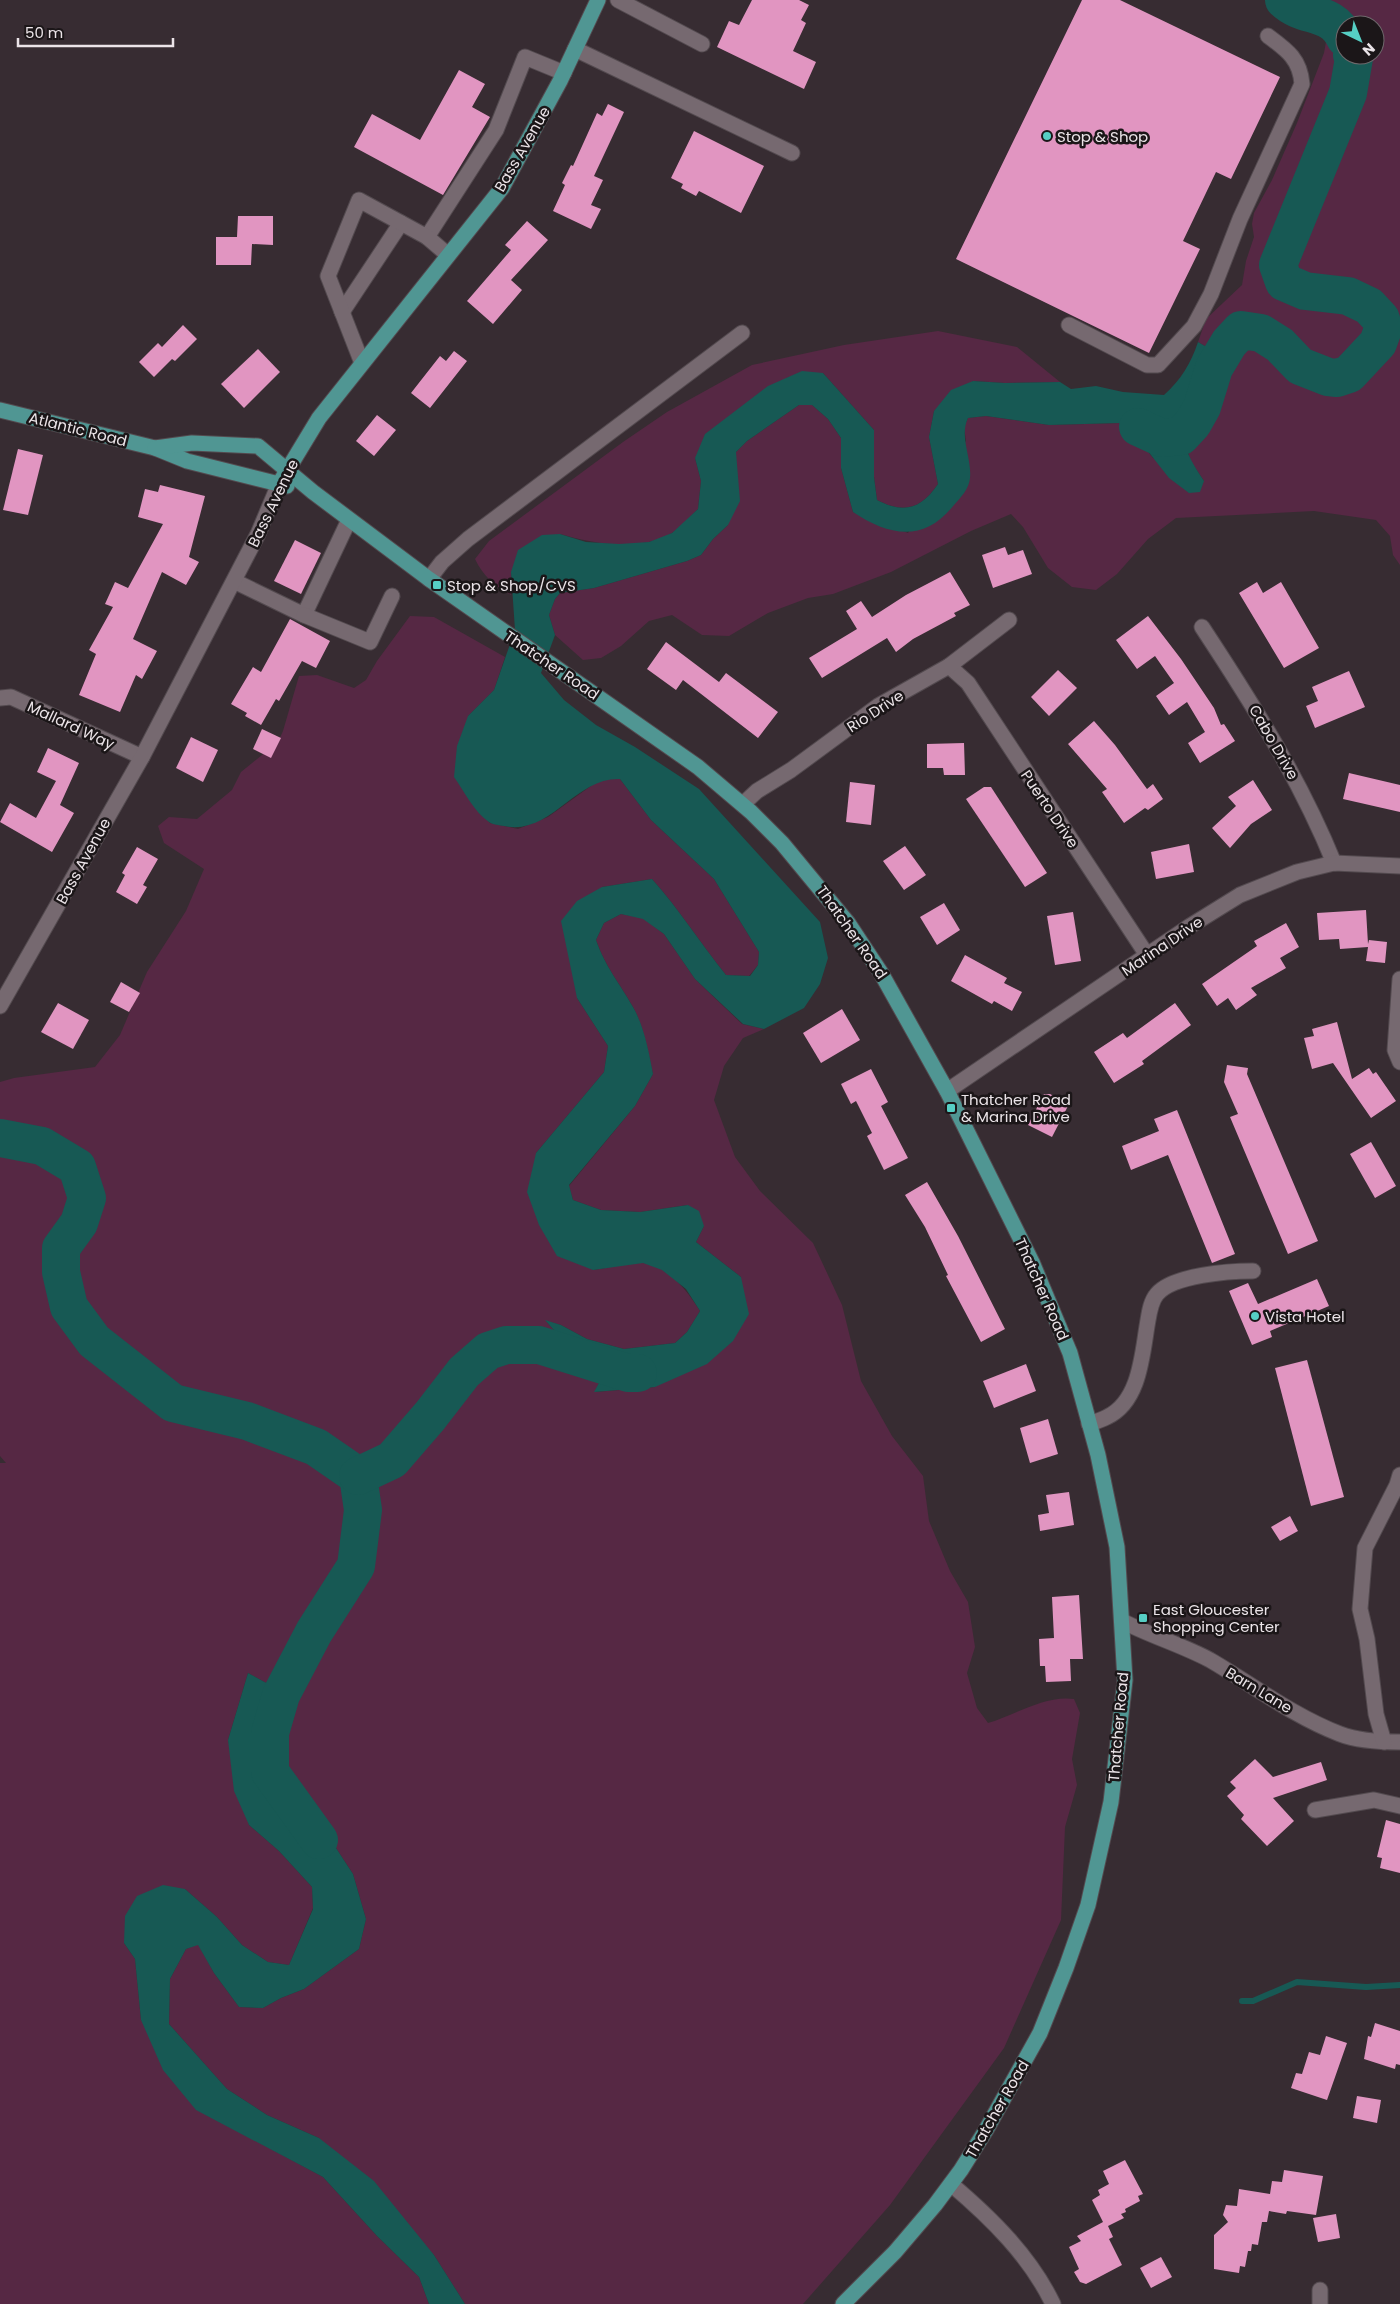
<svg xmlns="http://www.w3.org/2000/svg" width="1400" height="2304" font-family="Poppins,sans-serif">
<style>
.green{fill:#562844;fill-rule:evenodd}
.water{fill:#175954}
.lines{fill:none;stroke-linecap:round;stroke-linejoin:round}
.stream{stroke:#175954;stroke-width:6}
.river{stroke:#175954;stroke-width:38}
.building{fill:#e195c1}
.minor-casing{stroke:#534a4f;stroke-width:17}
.major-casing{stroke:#534a4f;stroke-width:17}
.minor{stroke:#766970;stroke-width:15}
.major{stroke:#509693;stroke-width:15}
.poi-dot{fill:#56cec4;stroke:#1b1618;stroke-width:2}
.labels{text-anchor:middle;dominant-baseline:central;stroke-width:5;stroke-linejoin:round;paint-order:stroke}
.poi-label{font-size:15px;fill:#ebe4e8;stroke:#1b1618;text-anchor:start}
.street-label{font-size:15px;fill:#ebe4e8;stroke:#1b1618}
</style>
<rect width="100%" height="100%" fill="#372c32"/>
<g class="green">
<path d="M1272,0H1400V565L1393,555L1390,536L1376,520L1314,511L1176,518L1148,539L1117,574L1096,590L1072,587L1048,568L1023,527L1011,514L971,531L891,572L833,594L808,598L768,613L729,636L702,635L672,615L649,621L621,646L601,658L583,660L555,635L549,615L555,599L560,593L594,588L687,561L701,555L713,539L728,525L736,452L747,441L799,405H812L828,419L841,438V468L853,512L908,533L966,441L964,427L968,418L986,416L1049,425L1120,423L1132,431L1153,458L1204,481L1190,460L1184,435L1186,424L1195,415L1210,349L1198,342L1206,319L1242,285L1246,261L1254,237L1252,224L1254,213L1272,180L1297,123L1324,53L1326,42L1319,31L1274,4ZM1345,25H1375V55H1345Z"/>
<path d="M938,331L1017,347L1060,382L1005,383L973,381L934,411L929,437L938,484C921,509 904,514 877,500L874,477V430L823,373L695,458L701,481L698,509C690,517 681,527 672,533C640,552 594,544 560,534L511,572V595C495,586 483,576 475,559L489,541L623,442L667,412L752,365L844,345Z"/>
<path d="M410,616L434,617L505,657L494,690L468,716L473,804L490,823L518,829L548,817L595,783L607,779H620L651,820L714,879L759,952L758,965L749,976L726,975C701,944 679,909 652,879L602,887L577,998L608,1046L604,1072L536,1153L593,1270C607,1268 629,1262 643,1263C668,1265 688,1292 700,1311L687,1332L675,1343L624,1349L587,1339L561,1325L546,1321L574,1353L602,1366L600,1381L595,1392L655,1387L741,1277L696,1242L704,1226L688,1205L640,1212L601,1210L573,1200L569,1186L635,1106L653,1074C648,1052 644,1027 633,1007C619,982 606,968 596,940L604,923L621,914L643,918L664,934L695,979L742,1024L764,1029L743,1038L724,1066L714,1100L735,1157L760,1191L813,1243L842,1305L861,1381L892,1436L923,1476L929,1521L950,1571L968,1602L975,1647L967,1673L977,1708L988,1723C1015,1715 1045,1695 1074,1699L1080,1713L1072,1759L1077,1785L1065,1827L1061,1920L1004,2048L890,2205L803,2304H465L434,2255L319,2138L267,2115L227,2089L169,2024L170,1979L186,1949L198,1944L214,1973L239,2007L263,2008L281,1998L304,1989L359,1949L366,1919L353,1874L321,1825L286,1797L260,1758L264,1738L282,1692L248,1673L228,1740L249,1825L279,1851L312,1887L313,1908L289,1965L268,1962L242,1945L217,1917L185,1889L124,1943L135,1959L141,2020L262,2144L323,2177L377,2236L419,2277L429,2304H0V1463H6L0,1456V1082L14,1078L95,1067L120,1035L147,972L186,911L204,869L164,843L158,826L169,817L197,819L232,790L241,772L278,742L283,731L299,676L317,675L354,688L366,680L377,661Z"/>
</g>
<g class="water">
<path d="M1198,342C1205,346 1212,349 1216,357C1223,372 1205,401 1196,413C1191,421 1183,425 1184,436C1185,453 1195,467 1204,481L1200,492L1189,493L1169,478L1132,431L1120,423L1049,425L986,416L968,418C959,437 972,458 970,478C969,489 961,497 954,505C924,543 889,536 853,512L841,468V438L828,419L812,405H799L747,441L736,452L740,501L728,525L713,539L701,555L687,561L594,588L560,593L555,599L549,615L555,635L541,673L564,700L596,725L635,747L699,789L820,922L828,958L820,984L804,1008L764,1029L743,1024L695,979L664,934L643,919L621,914L604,923L596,940C606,968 619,982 633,1007C644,1026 649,1052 653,1074L635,1106L569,1185L573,1200L601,1210L640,1212L688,1205L699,1211L704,1226L696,1242L741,1277L749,1314L733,1341L707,1364L655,1387L594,1392L600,1381L602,1366L574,1353L545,1320L561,1325L587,1339L624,1349L675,1343L687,1332L700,1311L686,1289L662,1270L643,1263L593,1270L557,1256L539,1225L527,1192L536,1153L604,1072L608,1046L577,998L561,921L577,901L602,887L652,879C679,909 701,944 726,975L750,976L758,965L759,952L714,879L651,820L620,779C575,777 551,836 504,826C499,825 493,825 489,822C474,812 464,791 454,777L457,746L468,716L494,690L515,630L511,572L518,550L542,535L560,534L586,542L619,544L649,542L672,533L698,509L701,481L695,458L705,434L768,386L802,371L823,373L874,430V477L877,500C904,514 921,509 938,484L929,437L934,411L951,390L973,381L1005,383L1060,382L1071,389L1096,386L1123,392L1164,395C1181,380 1191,363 1198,342Z"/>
<path d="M248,1673L283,1692L264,1738L260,1758L286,1797L321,1825L353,1874L366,1919L359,1949L304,1989L281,1998L263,2008L239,2007L214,1973L198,1945L186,1949L170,1979L169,2024L227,2089L267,2115L319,2138L374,2181L434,2255L465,2304H429L419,2277L377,2236L323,2177L196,2110L163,2070L141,2020L135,1959L124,1943L125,1916L137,1896L163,1885L185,1889L217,1917L242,1945L268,1962L289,1965L313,1909L312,1887L279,1851L249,1825L234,1791L228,1740Z"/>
</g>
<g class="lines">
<g class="stream">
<path d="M1383,329L1400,335"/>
<path d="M1242,2001H1253L1297,1982L1366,1987L1400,1985"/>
</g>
<g class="river">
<path d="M1284,0C1304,19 1332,9 1345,38"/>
<path d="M1138,427L1162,438L1181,436L1193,423L1202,407L1214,368L1229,343L1241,330L1261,333L1280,345L1300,366L1328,377L1337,378L1349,374L1378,343L1383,329L1381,319L1369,306L1348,296L1305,291L1284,282L1278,265L1348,93L1354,58L1352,55"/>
<path d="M0,1138L42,1146L77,1167L87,1198L79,1223L61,1248V1272L69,1307L94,1341L173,1403L247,1421L316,1447L358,1476L363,1510L356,1566L314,1632L281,1695L270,1733V1772L319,1840"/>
<path d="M358,1476L392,1460L430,1416L464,1372L488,1351L506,1345H539L628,1373H638"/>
</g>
</g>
<g class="building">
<path d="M752,0H799L809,5L801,20L806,23L793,51L816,62L804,89L717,47L729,21L739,25Z"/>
<path d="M1082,0H1120L1280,77L1231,179L1216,172L1183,241L1200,249L1149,353L956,259Z"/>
<path d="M459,70L485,84L472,107L490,117L443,195L354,147L372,114L420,140Z"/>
<path d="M608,104L624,112L594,176L603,180L591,205L601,209L591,229L553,211L565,185L562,183L571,165L573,166L597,113L602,116Z"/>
<path d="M694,131L764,166L741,213L699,191L696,196L681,188L683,184L671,178Z"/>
<path d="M238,216H273V245L252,244L251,265H216V237H237Z"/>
<path d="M527,221L548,240L511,280L522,290L493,324L467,301L511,250L505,245Z"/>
<path d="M183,325L197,339L175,361L172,359L154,377L139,362L158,343L162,347Z"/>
<path d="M258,349L280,372L244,408L221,384Z"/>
<path d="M454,351L467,361L430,408L411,393L440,356L446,361Z"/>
<path d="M377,415L396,430L374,456L356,441Z"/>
<path d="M18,449L43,455L28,515L3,510Z"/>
<path d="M160,485L205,496L189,557L199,562L186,585L162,572L133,639L157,651L142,679L136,675L120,712L79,695L96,654L89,650L113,607L105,604L115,582L128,588L163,524L138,517L145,489L158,492Z"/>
<path d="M295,540L321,553L301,594L274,581Z"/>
<path d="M1005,547L1008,555L1023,550L1032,574L993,588L982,555Z"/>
<path d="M950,572L970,605L954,613L956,616L913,639L896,652L887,638L822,678L809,658L857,629L846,611L861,601L872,617L906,595Z"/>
<path d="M1257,582L1263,593L1281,582L1319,648L1284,668L1239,593Z"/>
<path d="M1148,616L1181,659L1214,708L1221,725L1224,724L1235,741L1200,763L1188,743L1205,732L1187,702L1169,715L1156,696L1174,683L1155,656L1137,669L1116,640Z"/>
<path d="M290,619L330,641L316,668L302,661L279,701L276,699L261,725L245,716L247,713L231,704L253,667L261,672Z"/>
<path d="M666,642L719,682L726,673L778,712L758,738L683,680L676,690L647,669Z"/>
<path d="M1058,670L1077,688L1049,716L1031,697Z"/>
<path d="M1349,671L1365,707L1315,728L1306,706L1318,701L1312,687Z"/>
<path d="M1094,721L1115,745L1147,789L1153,784L1163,799L1148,810L1145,808L1124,823L1102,792L1107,789L1068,744Z"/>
<path d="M262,729L281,738L271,758L253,749Z"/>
<path d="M191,737L218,750L203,782L176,768Z"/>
<path d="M964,743L965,775H944L943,768H927V744Z"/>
<path d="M48,748L79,763L60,805L74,813L52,852L0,822L10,803L36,818L56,781L37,772Z"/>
<path d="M1349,773L1400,785V812L1343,799Z"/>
<path d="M1253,780L1272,810L1251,824L1230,848L1212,828L1236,806L1228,797Z"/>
<path d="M850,782L875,785L871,825L846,822Z"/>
<path d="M984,787H991L1047,873L1025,887L966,799Z"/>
<path d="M1189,844L1194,872L1156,879L1151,852Z"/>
<path d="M905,846L926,875L904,890L883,861Z"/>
<path d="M137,847L158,859L143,885L147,887L137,904L116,892L125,875L122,873Z"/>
<path d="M944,903L960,930L937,945L920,917Z"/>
<path d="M1366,910L1368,944L1369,940L1387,942L1385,963L1366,961L1368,947L1340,949L1339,939L1319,940L1317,913Z"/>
<path d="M1073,912L1081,961L1055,965L1047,916Z"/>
<path d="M1286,923L1299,947L1280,958L1286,968L1251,988L1257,995L1236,1010L1228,998L1217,1006L1202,984L1257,946L1254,941Z"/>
<path d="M965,955L1007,978L1004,983L1022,992L1012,1011L994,1001L992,1004L951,981Z"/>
<path d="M121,982L140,993L129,1012L110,1002Z"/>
<path d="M58,1003L89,1020L73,1049L41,1032Z"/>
<path d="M1175,1003L1191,1025L1142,1061L1144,1064L1114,1083L1094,1052L1123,1033L1127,1038Z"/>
<path d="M842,1009L860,1040L821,1063L803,1033Z"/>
<path d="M1337,1022L1352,1079L1369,1068L1373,1074L1376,1072L1396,1101L1371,1118L1333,1063L1312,1069L1304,1038L1314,1036L1312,1029Z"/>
<path d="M1227,1065L1248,1068L1247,1074L1318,1241L1288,1254L1230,1117L1238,1114L1224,1082Z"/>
<path d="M871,1069L888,1102L881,1106L908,1158L884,1170L867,1136L872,1133L856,1101L851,1104L841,1084Z"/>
<path d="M1044,1094H1050L1069,1104L1052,1137L1028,1125Z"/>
<path d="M1177,1110L1235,1254L1212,1263L1168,1155L1131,1170L1122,1146L1159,1131L1154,1119Z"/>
<path d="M1371,1142L1396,1186L1375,1198L1350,1154Z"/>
<path d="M927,1182L958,1236L1005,1329L981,1342L946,1276L948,1275L925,1227L905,1195Z"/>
<path d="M1317,1279L1329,1306L1270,1331L1272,1337L1252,1345L1229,1291L1248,1283L1258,1304Z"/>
<path d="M1307,1360L1344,1497L1311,1506L1275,1368Z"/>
<path d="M1026,1364L1036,1391L994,1408L983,1381Z"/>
<path d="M1048,1419L1058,1454L1030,1463L1020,1428Z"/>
<path d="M1069,1492L1074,1525L1040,1531L1038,1515L1049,1513L1046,1495Z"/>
<path d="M1290,1516L1298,1531L1280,1541L1271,1527Z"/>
<path d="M1079,1595L1083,1659H1070L1071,1681L1046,1682L1045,1666H1040L1039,1639L1054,1638L1052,1597Z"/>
<path d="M1255,1759L1273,1777L1321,1762L1327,1780L1273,1798L1294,1821L1267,1846L1241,1819L1244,1815L1227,1796L1236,1788L1230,1782Z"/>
<path d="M1386,1820L1400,1824V1873L1380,1868L1382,1858L1377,1857Z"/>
<path d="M1375,2023L1400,2031V2065L1396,2064L1395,2069L1364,2059L1368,2036L1371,2037Z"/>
<path d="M1326,2036L1347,2043L1327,2100L1291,2088L1296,2073L1302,2074L1309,2052L1320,2055Z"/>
<path d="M1357,2096L1381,2100L1377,2123L1353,2118Z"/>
<path d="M1125,2160L1143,2194L1138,2196L1140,2201L1125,2209L1126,2212L1121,2214L1124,2218L1108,2226L1113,2237L1109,2239L1122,2265L1086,2284L1080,2282L1074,2272L1079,2269L1069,2247L1081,2241L1077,2236L1103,2222L1092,2200L1100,2195L1098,2190L1109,2184L1103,2171Z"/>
<path d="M1284,2170L1323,2176L1316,2215L1287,2211L1286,2214L1269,2211L1267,2222H1262L1258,2245L1252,2244L1251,2251H1248L1245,2267L1240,2266L1239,2273L1214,2269V2235L1228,2222L1223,2215L1226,2205L1237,2206L1239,2189L1270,2194L1272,2181L1282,2182Z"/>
<path d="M1336,2214L1340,2238L1318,2242L1313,2218Z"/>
<path d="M1161,2257L1172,2277L1151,2288L1140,2268Z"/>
</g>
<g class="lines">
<g class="minor-casing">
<g id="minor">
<path d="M618,0L702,44"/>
<path d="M575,49L792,153"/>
<path d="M427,237L496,130L525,57L564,73"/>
<path d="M342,312L401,223"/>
<path d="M1069,325L1147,365H1158L1194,326L1211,294L1240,219L1302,84C1300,59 1287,50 1268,36"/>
<path d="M362,363L328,276L359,200L427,237L448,255"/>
<path d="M429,579L442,562L468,539L742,333"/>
<path d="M234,581L304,615L349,520"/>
<path d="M304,615L370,642L392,596"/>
<path d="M1202,627C1252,703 1300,779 1334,863"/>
<path d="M949,666L968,683L1147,955"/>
<path d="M0,698L11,697L142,757"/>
<path d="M743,804L757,791L791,770L878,706L949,666L1009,620"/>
<path d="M1400,979L1395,1050L1400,1062"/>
<path d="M0,1006L142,757L258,534L279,484"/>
<path d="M947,1091L1190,926L1240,895L1297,872L1334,863L1400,866"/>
<path d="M1089,1424C1095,1422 1101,1420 1107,1417C1139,1402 1142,1357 1147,1326C1149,1315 1150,1302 1157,1294C1173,1275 1229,1271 1253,1271"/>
<path d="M1122,1621C1151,1636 1182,1645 1210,1660C1253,1685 1293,1716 1340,1734C1358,1741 1381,1742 1400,1742"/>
<path d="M1384,1742L1376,1714L1367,1639L1360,1609L1365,1548L1397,1485L1400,1475"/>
<path d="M1315,1810L1374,1800L1400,1806"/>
<path d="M951,2184C991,2218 1030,2256 1053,2304"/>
<path d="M1320,2290V2304"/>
</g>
</g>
<g class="major-casing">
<g id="major">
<path d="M0,410L155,448L187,461L287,486"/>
<path d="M155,448L192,443L258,446L313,492L429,579L698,767L751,812L782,843L848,923L881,973L947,1091L1032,1262L1070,1353L1098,1455L1117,1547L1125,1680L1111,1802L1088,1905L1066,1968L1040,2033L986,2130L961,2170L935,2205L895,2252L843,2304"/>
<path d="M279,484L319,418L502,188L560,81L598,0"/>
</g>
</g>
<use href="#minor" class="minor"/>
<use href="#major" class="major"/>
</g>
<g class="poi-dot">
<circle cx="1047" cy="136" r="5"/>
<rect x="432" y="580" width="10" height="10" rx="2.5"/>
<rect x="946" y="1103" width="10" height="10" rx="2.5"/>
<circle cx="1255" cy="1316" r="5"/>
<rect x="1138" y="1613" width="10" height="10" rx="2.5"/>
</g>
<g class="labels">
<g class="poi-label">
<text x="1057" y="136">Stop &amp; Shop</text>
<text x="447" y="585">Stop &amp; Shop/CVS</text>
<text x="961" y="1099">Thatcher Road<tspan x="961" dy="17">&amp; Marina Drive</tspan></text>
<text x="1265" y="1316">Vista Hotel</text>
<text x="1153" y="1609">East Gloucester<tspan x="1153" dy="17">Shopping Center</tspan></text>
</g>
<g class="street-label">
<text transform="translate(522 149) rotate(-60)">Bass Avenue</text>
<text transform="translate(78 429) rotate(14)">Atlantic Road</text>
<text transform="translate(273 503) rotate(-64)">Bass Avenue</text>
<text transform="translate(552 665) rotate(34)">Thatcher Road</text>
<text transform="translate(875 711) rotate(-33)">Rio Drive</text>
<text transform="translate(71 725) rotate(25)">Mallard Way</text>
<text transform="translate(1274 742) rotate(60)">Cabo Drive</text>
<text transform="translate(1050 809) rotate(56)">Puerto Drive</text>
<text transform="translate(83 861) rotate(-61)">Bass Avenue</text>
<text transform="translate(852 932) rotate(55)">Thatcher Road</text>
<text transform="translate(1162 946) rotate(-34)">Marina Drive</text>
<text transform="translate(1042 1289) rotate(66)">Thatcher Road</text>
<text transform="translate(1259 1690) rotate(31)">Barn Lane</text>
<text transform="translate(1118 1727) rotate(-85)">Thatcher Road</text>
<text transform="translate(997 2109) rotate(-60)">Thatcher Road</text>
</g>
</g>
<g transform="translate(1360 40) rotate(137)"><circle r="24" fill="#1b1618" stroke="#6e686b"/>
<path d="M0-4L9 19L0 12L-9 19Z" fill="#56cec4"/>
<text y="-8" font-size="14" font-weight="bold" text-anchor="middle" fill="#ebe4e8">N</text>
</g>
<path d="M18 38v8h155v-8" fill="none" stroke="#ebe4e8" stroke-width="2.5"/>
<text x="25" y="38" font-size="15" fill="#ebe4e8" stroke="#1b1618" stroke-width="4" paint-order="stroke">50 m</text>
</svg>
